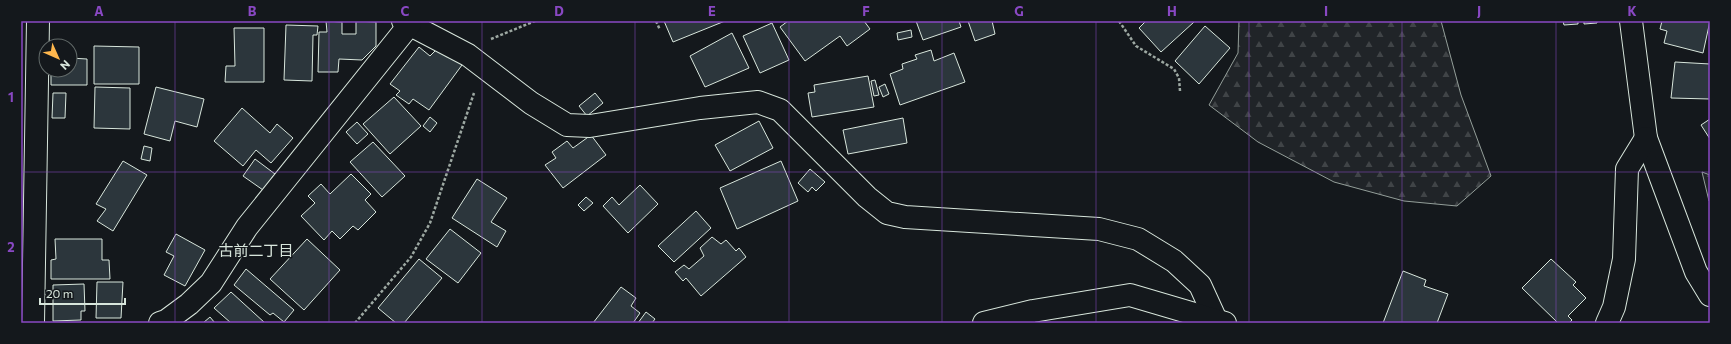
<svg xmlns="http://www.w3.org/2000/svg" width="1731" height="344" font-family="Commissioner,'Noto Sans JP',sans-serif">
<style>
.forest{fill:url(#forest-firs);stroke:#939e99}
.building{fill:#2c363c;stroke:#d8e6dc}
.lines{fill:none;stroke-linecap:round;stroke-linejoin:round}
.minor-casing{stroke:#d8e6dc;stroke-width:24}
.path{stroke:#9da8a2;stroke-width:2.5;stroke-dasharray:3 2;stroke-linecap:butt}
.minor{stroke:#14181c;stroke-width:22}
.grid{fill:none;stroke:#8948c3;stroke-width:1;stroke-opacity:0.55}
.labels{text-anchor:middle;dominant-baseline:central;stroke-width:3;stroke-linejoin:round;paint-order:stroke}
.neighbourhood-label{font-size:15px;fill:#d8e6dc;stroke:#14181c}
.neatline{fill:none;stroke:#8948c3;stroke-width:1.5}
.grid-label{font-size:13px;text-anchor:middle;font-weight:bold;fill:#8948c3}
</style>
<defs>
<pattern id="forest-firs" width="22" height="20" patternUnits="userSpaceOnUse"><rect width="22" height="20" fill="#202428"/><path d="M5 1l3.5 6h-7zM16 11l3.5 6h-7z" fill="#404447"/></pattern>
</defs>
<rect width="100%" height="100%" fill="#14181c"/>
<g class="forest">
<path d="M1239,21H1441L1461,95L1491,176L1457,206L1404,201L1334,182L1258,142L1209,105L1238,53Z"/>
<path d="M1702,172L1710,175V202L1709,201Z"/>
</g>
<g class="building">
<path d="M326,21L342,22V34H356V21L376,22V46L362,60L339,59L338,72H318L319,32H327Z"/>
<path d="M664,21H725L673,42Z"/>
<path d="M788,21H864L870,29L847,46L840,36L805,61L780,27Z"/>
<path d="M916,21H959L961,27L923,40Z"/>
<path d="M968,21H992L995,34L975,41Z"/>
<path d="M1146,21H1193L1194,22L1161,52L1139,28Z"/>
<path d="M1563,21H1578V24L1564,25Z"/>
<path d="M1584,21H1597V23L1584,24Z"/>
<path d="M1662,21H1710L1703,53L1664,43L1667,31L1660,29Z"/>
<path d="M772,23L789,60L760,73L743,36Z"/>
<path d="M286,25L318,26L317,35H313L312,81L284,80Z"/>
<path d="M1205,26L1230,48L1199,84L1175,61Z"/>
<path d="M234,28H264V82H225L226,66H235Z"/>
<path d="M911,30L912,37L898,40L897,33Z"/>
<path d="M732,33L749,68L705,87L690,56Z"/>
<path d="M94,46L139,47V84H94Z"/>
<path d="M419,47L430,56L437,49L447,57L450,55L462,65L429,110L413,99L409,104L396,95L400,91L390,84Z"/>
<path d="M931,50L934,61L954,53L965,82L900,105L890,74L903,69L902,64L917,59L915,55Z"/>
<path d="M70,54V58L87,59V85H51V70H70Z"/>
<path d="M1675,62L1710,64V99L1671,98Z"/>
<path d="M868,76L874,107L812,117L808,93L815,92L814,85Z"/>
<path d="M875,80L879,95L874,96L871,81Z"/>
<path d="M885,84L889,94L883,97L879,87Z"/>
<path d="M95,87L130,88V129L94,128Z"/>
<path d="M156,87L204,99L197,127L175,121L170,141L144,134Z"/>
<path d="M53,93H66L65,118H52Z"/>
<path d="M595,93L603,103L587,116L579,106Z"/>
<path d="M394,97L421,126L390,154L363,124Z"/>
<path d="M242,108L270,133L277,124L293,138L271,163L256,150L243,166L214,141Z"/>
<path d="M430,117L437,123L430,132L423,126Z"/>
<path d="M903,118L907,143L848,154L843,130Z"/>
<path d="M1710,119V139L1701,125Z"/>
<path d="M759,121L773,148L730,171L715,145Z"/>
<path d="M357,122L368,134L357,144L346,132Z"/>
<path d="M591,135L606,155L563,188L545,165L556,158L552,152L567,141L573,148Z"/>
<path d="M373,142L405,176L382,197L350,162Z"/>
<path d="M144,146L152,148L150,161L141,159Z"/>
<path d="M255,159L275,174L263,190L243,176Z"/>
<path d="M123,161L147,175L113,231L97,221L106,209L96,204Z"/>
<path d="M781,161L798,201L737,229L720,188Z"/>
<path d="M810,169L825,182L816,191L812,187L808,192L798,183Z"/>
<path d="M351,174L371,194L365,200L376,212L358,230L353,226L340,239L332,231L324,240L301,216L315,203L308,196L321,184L330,194Z"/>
<path d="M477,179L507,198L491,222L506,231L497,247L452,218Z"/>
<path d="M640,185L658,204L628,233L603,206L612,197L619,205Z"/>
<path d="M586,197L593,203L584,211L578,205Z"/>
<path d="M696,211L711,228L674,262L658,246Z"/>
<path d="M450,229L481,253L458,283L426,259Z"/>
<path d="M176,234L205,250L185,286L164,275L174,256L166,252Z"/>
<path d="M712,237L721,244L726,240L736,251L739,248L746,257L701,296L686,278L683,281L675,272L684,265L689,269L704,256L700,248Z"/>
<path d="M55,239H102V260H109L110,279H51V260L56,259Z"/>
<path d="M307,239L340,270L304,310L270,279Z"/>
<path d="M419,259L442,278L404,323H396L378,308Z"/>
<path d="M1551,259L1576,282L1573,285L1586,298L1568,316L1572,320L1569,323H1558L1522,288Z"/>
<path d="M246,269L294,310L284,322L273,313L270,315L234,285Z"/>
<path d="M1403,271L1426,280L1424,286L1448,294L1437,323H1383Z"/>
<path d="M97,282H123L121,318H96Z"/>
<path d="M84,284L85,311H81V320L53,321V285Z"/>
<path d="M621,287L636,298L631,306L640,313L633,323H593Z"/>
<path d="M231,292L265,323H231L214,308Z"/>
<path d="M646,312L655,319L652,323H638Z"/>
<path d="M210,317L215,323H203Z"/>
</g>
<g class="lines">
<g class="minor-casing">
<g id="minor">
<path d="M403,21L468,55L531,103L567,125L590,126L700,108L758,102L780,110L867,197L887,213L905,217L1099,229L1138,239L1174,261L1200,285L1216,320"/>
<path d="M1631,21L1646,138L1696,272L1710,295"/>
<path d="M33,323L38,21"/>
<path d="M160,323L166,321L189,304L211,283L247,227L410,24"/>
<path d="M984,323L1033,311L1130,295L1225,323"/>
<path d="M1607,323L1614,307L1624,259L1627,169L1646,138"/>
</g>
</g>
<g class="path">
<path d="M656,21L660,30"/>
<path d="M1119,21L1136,46L1174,69L1179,78L1180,91"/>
<path d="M491,39L535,21"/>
<path d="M355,323L411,257L430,223L474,93"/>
</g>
<use href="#minor" class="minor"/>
</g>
<path class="grid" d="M175,21V323M329,21V323M482,21V323M635,21V323M789,21V323M942,21V323M1096,21V323M1249,21V323M1402,21V323M1556,21V323M21,172H1710"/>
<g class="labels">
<g class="neighbourhood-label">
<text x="256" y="250">古前二丁目</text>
</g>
</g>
<rect width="1731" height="344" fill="none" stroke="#14181c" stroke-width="44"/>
<g transform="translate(58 58) rotate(135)"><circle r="19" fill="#14181c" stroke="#626a69"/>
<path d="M0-3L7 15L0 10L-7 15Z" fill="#ffb74d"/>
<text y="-6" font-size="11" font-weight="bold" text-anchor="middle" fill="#d8e6dc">N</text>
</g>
<path d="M40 298v6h85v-6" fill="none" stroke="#d8e6dc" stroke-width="2"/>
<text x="46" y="298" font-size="12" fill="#d8e6dc" stroke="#14181c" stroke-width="3" paint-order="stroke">20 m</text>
<rect x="22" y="22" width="1687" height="300" class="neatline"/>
<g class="grid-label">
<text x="99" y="16">A</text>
<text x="252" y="16">B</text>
<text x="405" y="16">C</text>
<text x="559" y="16">D</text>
<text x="712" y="16">E</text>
<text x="866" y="16">F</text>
<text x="1019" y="16">G</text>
<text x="1172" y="16">H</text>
<text x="1326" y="16">I</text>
<text x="1479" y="16">J</text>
<text x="1632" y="16">K</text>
<text x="11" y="102">1</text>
<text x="11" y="252">2</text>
</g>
</svg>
